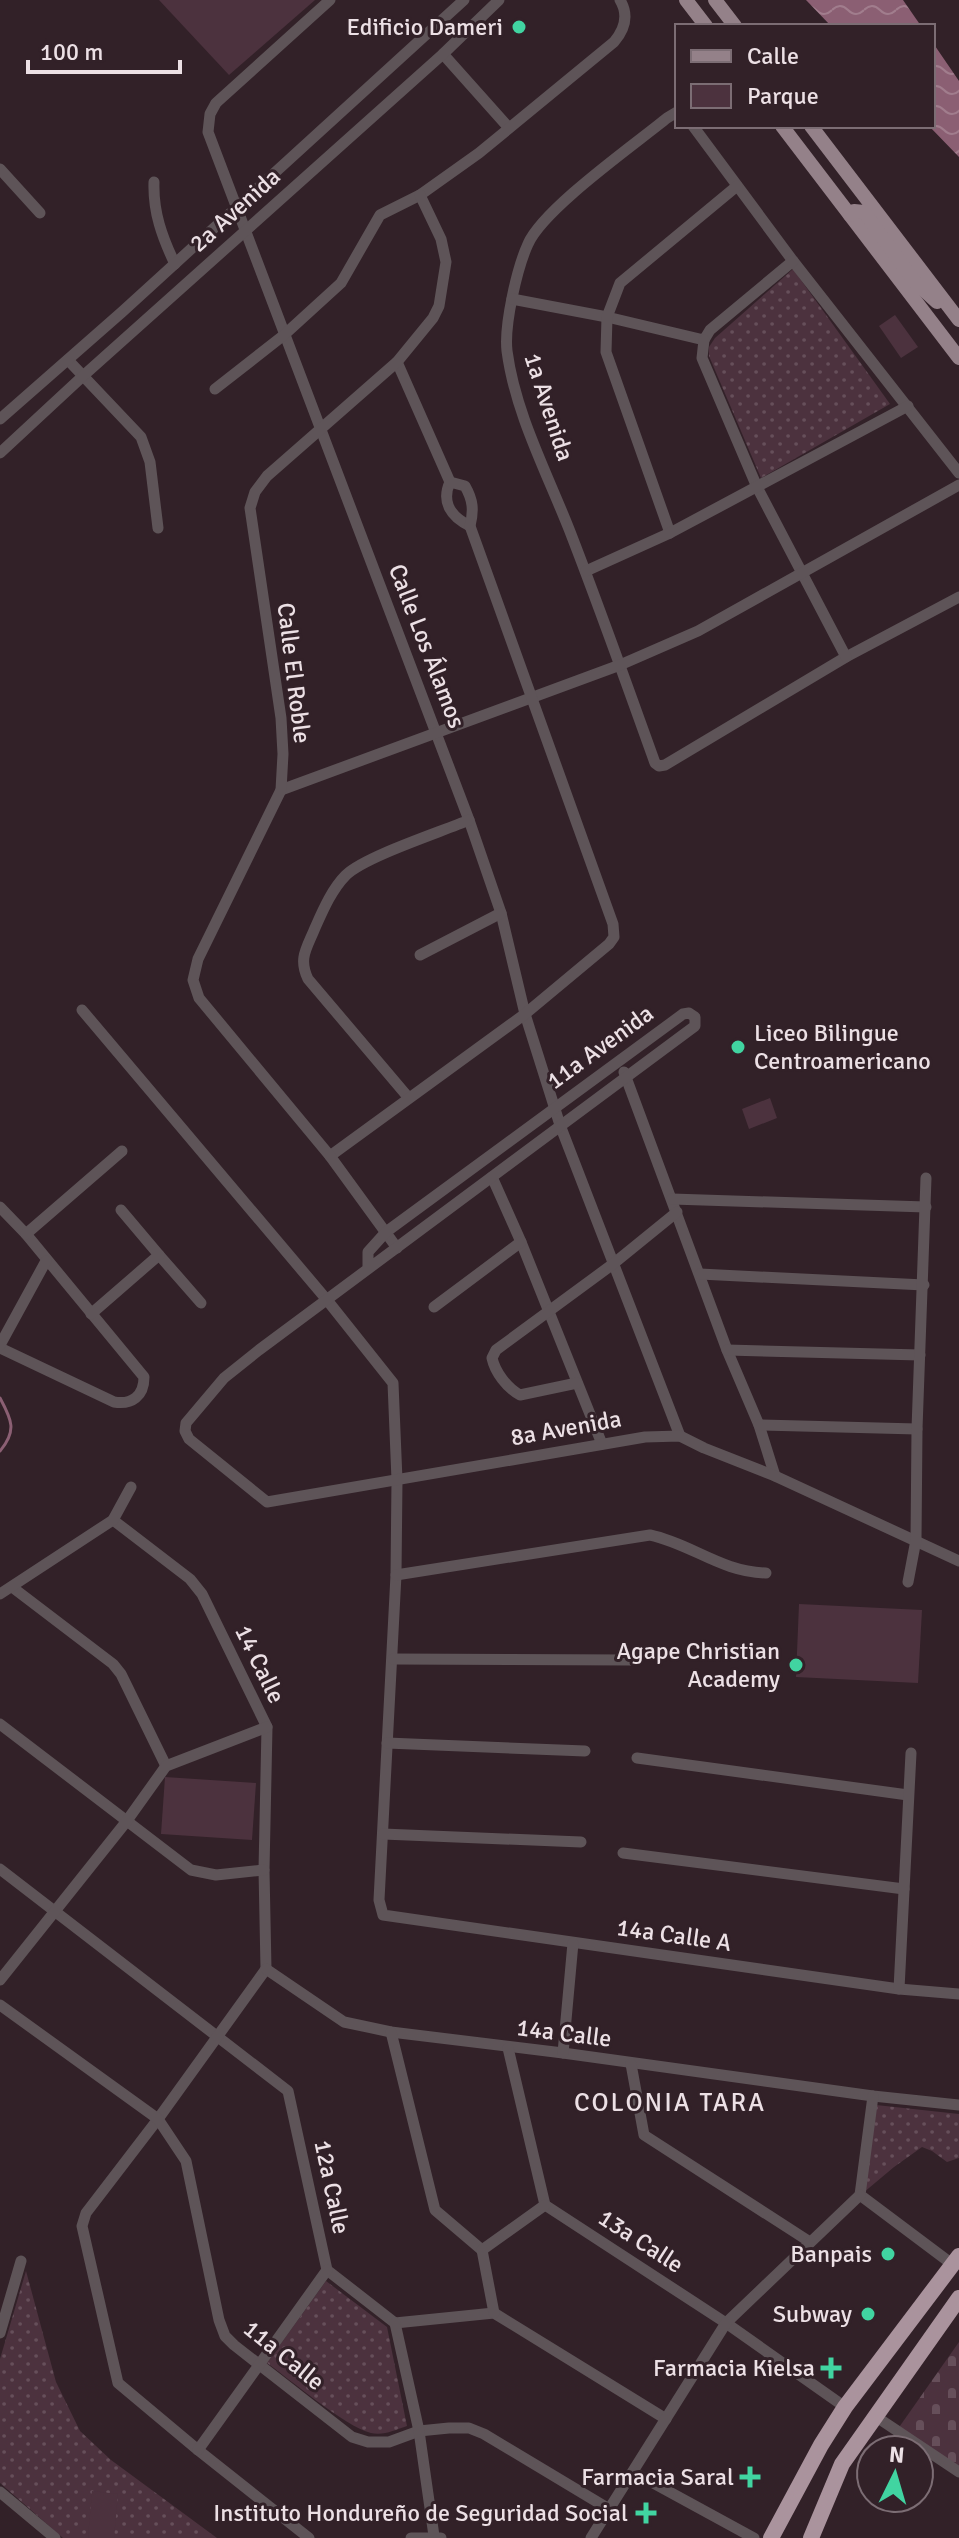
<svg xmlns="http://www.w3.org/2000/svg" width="959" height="2538" font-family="Signika,sans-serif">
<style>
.green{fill:url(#green-dots)}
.cemetery{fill:url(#cemetery-stones)}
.pitch{fill:#4c323e}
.water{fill:url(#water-waves)}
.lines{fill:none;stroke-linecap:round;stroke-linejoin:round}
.stream{stroke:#8b5f73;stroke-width:3}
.minor{stroke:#5e5458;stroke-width:11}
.major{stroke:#948189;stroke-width:14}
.highway{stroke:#aa939d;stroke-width:16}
.poi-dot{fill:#41d4a1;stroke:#322128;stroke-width:3}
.labels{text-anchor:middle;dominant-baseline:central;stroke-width:6;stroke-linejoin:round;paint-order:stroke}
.poi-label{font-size:24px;fill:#ece0e5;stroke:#322128;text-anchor:end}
.street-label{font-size:24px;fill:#ece0e5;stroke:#322128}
.neighbourhood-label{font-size:26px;letter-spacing:2px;fill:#ece0e5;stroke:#322128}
</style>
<defs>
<pattern id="green-dots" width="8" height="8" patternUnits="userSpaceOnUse" patternTransform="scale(2)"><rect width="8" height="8" fill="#4c323e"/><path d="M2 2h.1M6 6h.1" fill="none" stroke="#664f5a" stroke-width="1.8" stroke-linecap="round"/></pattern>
<pattern id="cemetery-stones" width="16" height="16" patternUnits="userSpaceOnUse" patternTransform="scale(2)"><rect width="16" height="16" fill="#4c323e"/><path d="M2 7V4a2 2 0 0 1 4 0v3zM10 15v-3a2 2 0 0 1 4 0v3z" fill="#664f5a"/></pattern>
<pattern id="water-waves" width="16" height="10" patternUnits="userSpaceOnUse" patternTransform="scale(2)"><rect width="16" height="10" fill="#8b5f73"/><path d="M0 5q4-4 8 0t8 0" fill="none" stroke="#a17d8d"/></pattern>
</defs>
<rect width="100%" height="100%" fill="#322128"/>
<g class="green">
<path d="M793,269L890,404L761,478L709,356V347L715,338Z"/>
<path d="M876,2105L959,2114V2158L947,2162L932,2151L922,2147L894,2167L863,2193Z"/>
<path d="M26,2271L56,2382L80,2431L111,2460L217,2538H63L0,2483V2359Z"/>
<path d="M326,2281L387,2327L407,2426C395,2430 383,2436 371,2433C344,2426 291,2380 267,2363Z"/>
</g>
<path class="cemetery" d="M959,2342V2475L895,2433Z"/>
<g class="pitch">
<path d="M159,0H315L229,75Z"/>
<path d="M895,315L918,347L901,358L879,326Z"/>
<path d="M770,1098L777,1118L749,1129L742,1109Z"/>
<path d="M799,1604L922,1610L918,1683L796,1677Z"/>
<path d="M165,1777L256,1783L252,1840L161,1834Z"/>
<path d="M92,2491L118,2494L114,2538H88Z"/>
</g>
<g class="water">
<path d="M806,0H903L921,26H831Z"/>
<path d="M933,43L959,81V157L929,126H933Z"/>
</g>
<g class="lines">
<path class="stream" d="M0,1398C12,1420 17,1431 0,1451"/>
<g class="minor">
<path d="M330,0L216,103L210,114L208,132L469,820L501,913L525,1014L560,1125L680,1436"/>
<path d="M443,54L509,128"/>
<path d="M677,112L667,118C634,145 543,209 528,244C517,268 504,325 507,351C515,412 546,471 569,529C599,606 627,685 655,763L659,766L665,765L846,657L959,597"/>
<path d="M693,126L793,261L959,473"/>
<path d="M0,169L40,213"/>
<path d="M154,182C153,212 162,237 175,264"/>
<path d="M512,299L607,317L704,340L710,330L793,261"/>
<path d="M704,340L702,358L757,487L846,657"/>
<path d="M68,360L141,437L150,462L158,528"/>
<path d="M215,389L284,335L341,283L380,215L420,195L479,153L614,42C625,29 629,15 620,0"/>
<path d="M0,419L122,312L464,0"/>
<path d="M0,453L83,376L443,54L499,0"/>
<path d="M450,482C441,502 451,517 470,526"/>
<path d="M670,533L606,352L607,317L620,283L737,186"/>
<path d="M586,571L670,533L908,406"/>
<path d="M281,790L620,665L698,631L959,485"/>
<path d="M420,955L501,913"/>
<path d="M82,1010L327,1300L393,1383L397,1480L396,1575L379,1900L383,1915L899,1989L959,1994"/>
<path d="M624,1072L727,1350L759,1425L775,1476"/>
<path d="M408,1097L308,979C298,958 307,948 315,928C323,910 332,889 346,875C366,856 441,832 469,820"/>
<path d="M330,1156L525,1014L609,944L614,937L613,924L470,526C474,510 473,500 465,486L450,482L397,362"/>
<path d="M492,1177L521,1242L602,1444"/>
<path d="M672,1199L926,1207"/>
<path d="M0,1207L26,1234L144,1377C144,1396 132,1405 114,1402L0,1348"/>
<path d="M26,1234L122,1151"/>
<path d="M397,1248L330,1156L199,998L193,980L198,959L281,790L283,754L281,718L250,508L255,492L267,476L397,362L433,318L439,306L446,262L441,239L420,195"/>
<path d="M159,1255L201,1303"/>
<path d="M368,1268V1252L386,1232L683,1014L689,1013L695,1017V1026L259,1350L224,1378L186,1423L185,1431L189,1439L267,1502L645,1437L680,1436L704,1448L775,1476L959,1561"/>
<path d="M700,1274L924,1285"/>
<path d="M434,1307L521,1242"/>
<path d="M91,1314L159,1255L121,1210"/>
<path d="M0,1345L46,1261"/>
<path d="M727,1350L920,1355"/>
<path d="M577,1383L520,1395C507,1388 495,1372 492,1358L496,1350L613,1264L677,1212"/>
<path d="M759,1425L917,1429"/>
<path d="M113,1520L190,1579L202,1594L267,1727L264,1870L266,1969"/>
<path d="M396,1575L650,1535C692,1544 721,1572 766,1573"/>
<path d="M908,1582L916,1540L917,1429L926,1178"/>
<path d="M12,1587L113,1664L121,1674L166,1766"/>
<path d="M0,1594L113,1520L131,1487"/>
<path d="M393,1659L631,1660"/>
<path d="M0,1724L191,1870L216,1875L264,1870"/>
<path d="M387,1743L585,1751"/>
<path d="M637,1758L908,1795"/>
<path d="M383,1834L581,1842"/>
<path d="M623,1853L904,1889"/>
<path d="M0,1869L288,2091L327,2270L395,2323L494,2313L666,2419"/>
<path d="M266,1969L158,2119L86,2213L82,2226L118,2383L198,2450L309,2538"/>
<path d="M266,1969L344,2022L391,2032L563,2053L873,2096L959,2105"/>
<path d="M0,1980L126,1822L166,1766L267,1727"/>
<path d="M899,1989L911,1753"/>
<path d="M0,2005L158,2119L186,2161L219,2320L225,2336L234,2345L352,2437L368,2442H389L419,2431L449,2428H469L484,2434L609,2509"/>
<path d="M391,2032L435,2210L482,2250"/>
<path d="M508,2048L545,2205L726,2323L845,2407"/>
<path d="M563,2053L573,1943"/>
<path d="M631,2064L644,2135L810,2242"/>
<path d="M873,2096L860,2195L952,2264"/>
<path d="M494,2313L482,2250L545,2205"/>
<path d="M395,2323L419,2431L434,2536"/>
<path d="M0,2333L21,2261"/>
<path d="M875,2416L959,2472"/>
<path d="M198,2450L327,2270"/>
<path d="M633,2472L754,2538"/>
<path d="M0,2492L55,2538"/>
<path d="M411,2538H441"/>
<path d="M591,2538L726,2323L860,2195"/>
</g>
<g class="major">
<path d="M686,0L706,26"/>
<path d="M715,0L735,26"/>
<path d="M782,126L959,358"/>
<path d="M811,126L959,320"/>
<path d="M850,215L854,211L864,212L915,282L937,302"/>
</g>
<g class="highway">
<path d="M771,2538L821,2445L845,2407L959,2256"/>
<path d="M811,2538L842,2464L959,2298"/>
</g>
</g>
<g class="poi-dot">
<circle cx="519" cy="27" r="8"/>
<circle cx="738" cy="1047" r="8"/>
<circle cx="796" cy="1665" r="8"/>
<circle cx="888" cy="2254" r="8"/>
<circle cx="868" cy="2314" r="8"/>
<path d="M827 2356h8v8h8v8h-8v8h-8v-8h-8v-8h8z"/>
<path d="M746 2465h8v8h8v8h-8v8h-8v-8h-8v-8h8z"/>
<path d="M642 2501h8v8h8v8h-8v8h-8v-8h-8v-8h8z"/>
</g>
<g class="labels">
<g class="poi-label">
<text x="503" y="27">Edificio Dameri</text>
<text x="754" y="1033" text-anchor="start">Liceo Bilingue<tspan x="754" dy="28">Centroamericano</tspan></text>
<text x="780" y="1651">Agape Christian<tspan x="780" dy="28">Academy</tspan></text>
<text x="872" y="2254">Banpais</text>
<text x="852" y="2314">Subway</text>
<text x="815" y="2368">Farmacia Kielsa</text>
<text x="734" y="2477">Farmacia Saral</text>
<text x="628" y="2513">Instituto Hondureño de Seguridad Social</text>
</g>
<g class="street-label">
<text transform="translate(235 210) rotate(-42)">2a Avenida</text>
<text transform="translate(549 407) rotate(72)">1a Avenida</text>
<text transform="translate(427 646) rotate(69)">Calle Los Álamos</text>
<text transform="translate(294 673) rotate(83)">Calle El Roble</text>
<text transform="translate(600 1047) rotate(-36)">11a Avenida</text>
<text transform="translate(566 1428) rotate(-10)">8a Avenida</text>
<text transform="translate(260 1664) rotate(64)">14 Calle</text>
<text transform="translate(674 1935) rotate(8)">14a Calle A</text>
<text transform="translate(564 2033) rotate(7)">14a Calle</text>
<text transform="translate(332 2187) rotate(78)">12a Calle</text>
<text transform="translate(641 2241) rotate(33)">13a Calle</text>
<text transform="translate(284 2355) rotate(39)">11a Calle</text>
</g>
<g class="neighbourhood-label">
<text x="670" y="2103">COLONIA TARA</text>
</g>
</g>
<rect x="675" y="24" width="260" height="104" fill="#322128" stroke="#7c6d74" stroke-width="2"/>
<rect x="691" y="50" width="40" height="12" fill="#948189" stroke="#7c6d74" stroke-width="2"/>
<text x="747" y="64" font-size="24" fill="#ece0e5">Calle</text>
<rect x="691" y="84" width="40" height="24" fill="#4c323e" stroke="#7c6d74" stroke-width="2"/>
<text x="747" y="104" font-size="24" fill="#ece0e5">Parque</text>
<g transform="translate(895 2474) rotate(5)"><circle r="38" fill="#322128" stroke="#7c6d74" stroke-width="2"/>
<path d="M0-6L14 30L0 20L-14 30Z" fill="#41d4a1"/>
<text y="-12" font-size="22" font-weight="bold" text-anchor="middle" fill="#ece0e5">N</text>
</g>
<path d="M28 60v12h152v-12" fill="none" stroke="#ece0e5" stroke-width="4"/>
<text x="40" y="60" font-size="24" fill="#ece0e5" stroke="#322128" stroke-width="6" paint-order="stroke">100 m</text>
</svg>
